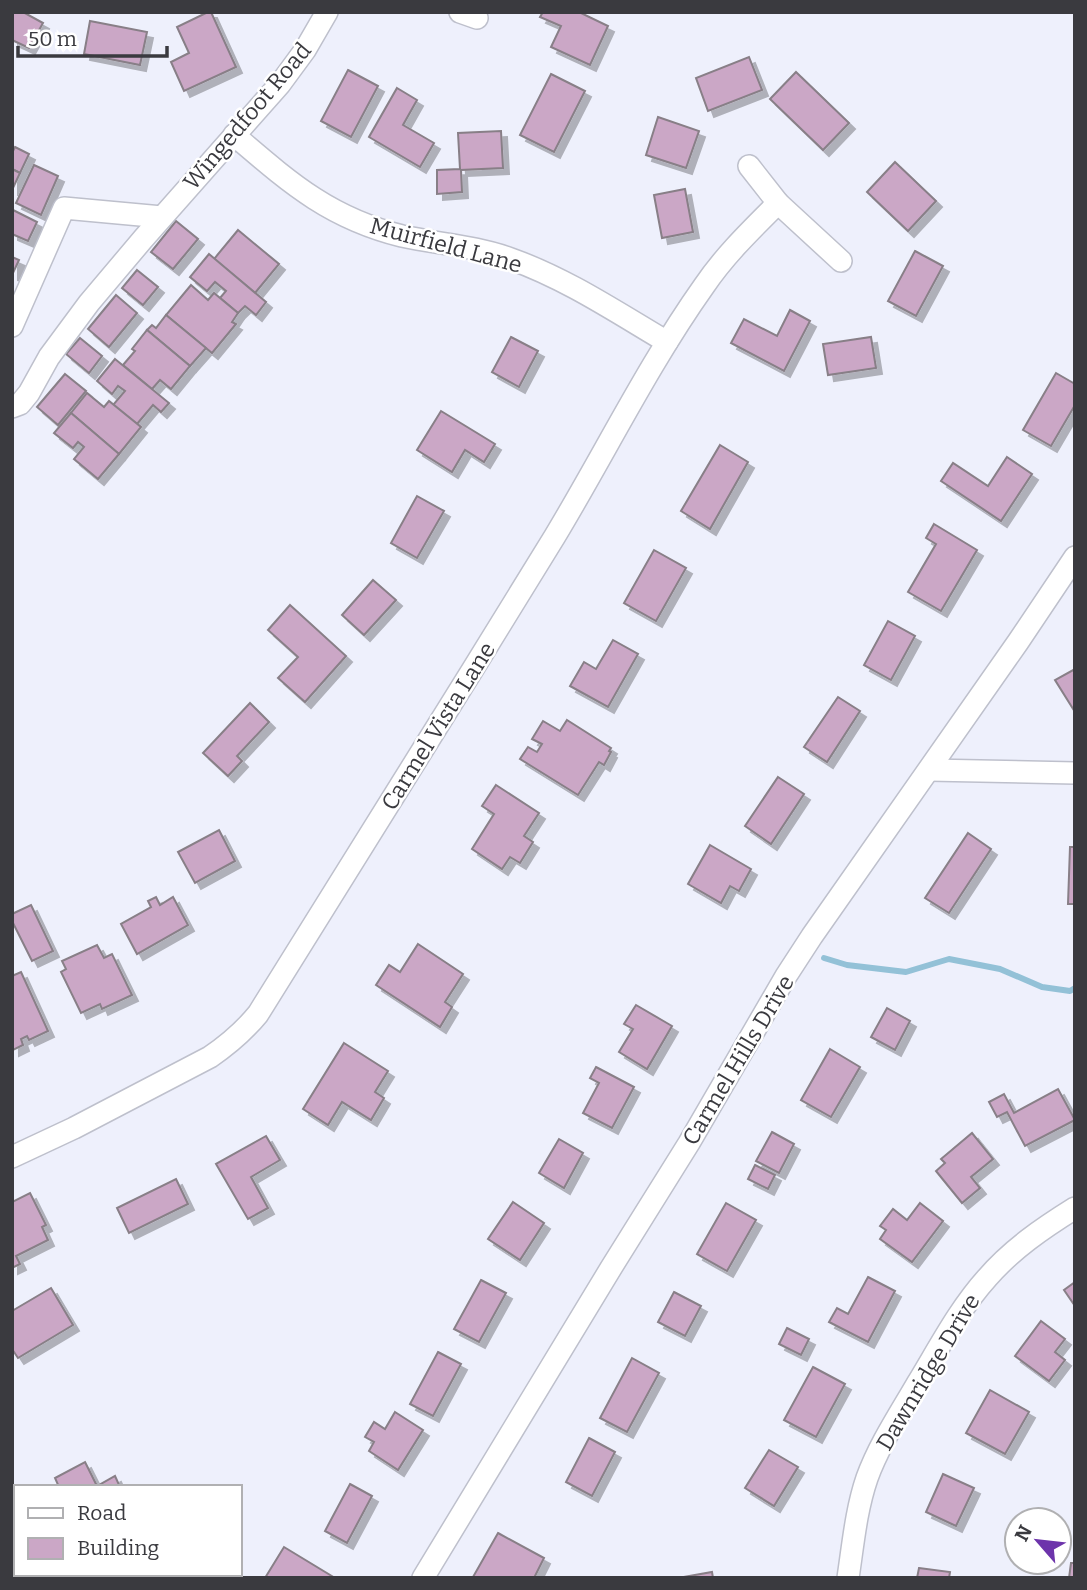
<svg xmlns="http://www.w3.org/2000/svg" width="1087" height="1590" font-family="Bitter,serif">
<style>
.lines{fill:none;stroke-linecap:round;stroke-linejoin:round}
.stream{stroke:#93c1d7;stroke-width:6}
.building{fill:#cba7c6;stroke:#887f87;stroke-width:2;filter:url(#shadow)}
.street-casing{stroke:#bec0cc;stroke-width:24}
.secondary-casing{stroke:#bec0cc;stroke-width:32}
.street{stroke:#fff;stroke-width:21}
.secondary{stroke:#fff;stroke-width:30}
.labels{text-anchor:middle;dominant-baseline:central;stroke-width:5;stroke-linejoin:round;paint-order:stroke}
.street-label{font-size:23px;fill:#3a3a3f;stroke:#fff}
</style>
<defs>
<filter id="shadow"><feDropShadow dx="6" dy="6" stdDeviation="0" flood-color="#0004"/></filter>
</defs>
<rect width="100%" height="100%" fill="#eef0fc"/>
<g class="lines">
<path class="stream" d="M824,958L847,965L906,972L949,959L1000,969L1042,987L1070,991L1075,988"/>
</g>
<g class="building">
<path d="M12,12H23L43,23L29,48L12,40Z"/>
<path d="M208,12H211L236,67L184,91L171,62L189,53L177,27Z"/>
<path d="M543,12H579L608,26L590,65L551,47L561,26L540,17Z"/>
<path d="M90,21L147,32L140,65L84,54Z"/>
<path d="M749,57L762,90L708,111L696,78Z"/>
<path d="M348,70L378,86L351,137L321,121Z"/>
<path d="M796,72L849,123L823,150L770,99Z"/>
<path d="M551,74L585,91L554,152L520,135Z"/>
<path d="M397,88L417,100L403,125L434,143L420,167L369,137Z"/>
<path d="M658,117L699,131L686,168L646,155Z"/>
<path d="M501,131L503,168L461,170L462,192L437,194V170L460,169L458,133Z"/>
<path d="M15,147L29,154L20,173L12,169V153Z"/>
<path d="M895,162L936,201L908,231L867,192Z"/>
<path d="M34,165L58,176L41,215L16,203Z"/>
<path d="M12,169L20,173L12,190Z"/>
<path d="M685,189L693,232L662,238L654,195Z"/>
<path d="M13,210L37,222L28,241L12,234Z"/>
<path d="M176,221L198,239L173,269L151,252Z"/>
<path d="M238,230L279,264L255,293L214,259Z"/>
<path d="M915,251L943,266L916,316L888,301Z"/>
<path d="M209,254L266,302L256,315L245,306L238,313L220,298L226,291L215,282L207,291L190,277Z"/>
<path d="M12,257L19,260L12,275Z"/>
<path d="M137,270L158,287L143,305L122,288Z"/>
<path d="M191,285L208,300L214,293L238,313L232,322L236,324L212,353L166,315Z"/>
<path d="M116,295L137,313L109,347L88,329Z"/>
<path d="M790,310L810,321L784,371L731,343L744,319L777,336Z"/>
<path d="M166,315L206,348L190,366L147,330L152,325L156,328Z"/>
<path d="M147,330L190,366L171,389L160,380L152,389L123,365L135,351L132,349Z"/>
<path d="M511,337L538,351L519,387L492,372Z"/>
<path d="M871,337L876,368L828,375L823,344Z"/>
<path d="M80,338L102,356L89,373L66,354Z"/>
<path d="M115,359L169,403L161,412L153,405L137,424L113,405L125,391L118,386L112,394L97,381Z"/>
<path d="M1056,373L1075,384V405L1051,446L1023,430Z"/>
<path d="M65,374L86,391L58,425L37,407Z"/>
<path d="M87,393L104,407L109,401L141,427L119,454L71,413Z"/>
<path d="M441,411L495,444L484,462L465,450L452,472L417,450Z"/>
<path d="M71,413L119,454L98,479L74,459L84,447L78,442L73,448L54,433Z"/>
<path d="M720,445L748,462L710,529L681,511Z"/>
<path d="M1007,457L1032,474L1001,521L941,481L953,463L988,486Z"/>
<path d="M417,496L444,511L417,558L391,543Z"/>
<path d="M934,524L977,550L941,611L908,592L936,544L926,538Z"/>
<path d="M654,550L686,568L656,621L624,603Z"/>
<path d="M373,580L396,600L364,635L342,615Z"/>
<path d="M290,605L346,656L305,702L278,678L298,657L268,630Z"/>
<path d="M888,621L915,636L891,680L864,665Z"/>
<path d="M613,640L638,654L608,707L570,686L584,662L596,669Z"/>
<path d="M1075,669V712L1055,680Z"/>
<path d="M838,697L860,711L827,762L804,747Z"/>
<path d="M250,703L269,722L237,756L242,761L228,776L203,753Z"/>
<path d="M567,720L611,748L609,751L611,752L604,765L599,762L578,795L520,759L528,747L537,752L542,744L532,739L543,721L560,731Z"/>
<path d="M778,777L804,794L771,844L745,826Z"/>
<path d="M496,785L539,813L524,836L533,842L520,863L510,857L502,869L472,849L494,814L482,806Z"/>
<path d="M219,830L235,861L195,883L178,852Z"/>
<path d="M968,833L991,849L949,913L925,898Z"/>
<path d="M710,845L751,869L739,891L730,886L721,903L688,884Z"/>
<path d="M1070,847H1075V904H1068Z"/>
<path d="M156,897L160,905L173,897L188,925L137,954L121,924L151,907L148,901Z"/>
<path d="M31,905L53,951L32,961L12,921V914Z"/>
<path d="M418,944L463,974L445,1002L452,1007L440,1027L376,985L389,965L400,972Z"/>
<path d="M97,945L104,958L112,954L132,995L102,1009L100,1004L81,1013L61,972L66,969L62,961Z"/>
<path d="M21,972L48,1031L29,1040L27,1036L21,1039L23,1045L13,1050L12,976Z"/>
<path d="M636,1005L672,1026L647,1069L619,1052L633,1029L624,1024Z"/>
<path d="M887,1008L910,1021L895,1050L871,1037Z"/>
<path d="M344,1043L388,1071L375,1092L384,1098L371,1120L342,1102L328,1125L303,1109Z"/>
<path d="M830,1049L860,1067L831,1117L801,1100Z"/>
<path d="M596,1067L634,1087L612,1128L583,1113L599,1083L590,1078Z"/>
<path d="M1058,1089L1075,1120L1025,1146L1007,1112L997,1117L989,1102L1004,1094L1014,1113Z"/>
<path d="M772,1132L794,1144L779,1173L756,1161Z"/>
<path d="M972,1133L993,1159L971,1177L980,1188L962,1203L936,1171L945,1163L941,1159Z"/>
<path d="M266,1136L280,1160L251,1177L268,1208L248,1219L216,1164Z"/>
<path d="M559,1139L583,1153L564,1188L539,1173Z"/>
<path d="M755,1165L775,1175L768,1189L748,1179Z"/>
<path d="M176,1179L188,1204L129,1233L117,1208Z"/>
<path d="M30,1193L46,1225L42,1227L48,1240L16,1256L20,1264L12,1268V1202Z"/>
<path d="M513,1202L544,1223L520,1260L488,1239Z"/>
<path d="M726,1203L756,1220L727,1271L697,1254Z"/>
<path d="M920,1203L943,1221L912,1262L880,1239L886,1230L880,1226L893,1209L907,1220Z"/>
<path d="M868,1277L895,1291L868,1342L829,1322L837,1308L848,1314Z"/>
<path d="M481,1280L506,1293L479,1342L454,1329Z"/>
<path d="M1075,1282V1306L1064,1290Z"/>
<path d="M51,1288L73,1325L18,1358L12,1349V1311Z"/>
<path d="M674,1292L701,1306L685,1336L658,1322Z"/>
<path d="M1041,1321L1065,1339L1055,1352L1065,1360L1049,1381L1015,1356Z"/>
<path d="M787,1328L809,1339L801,1355L779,1344Z"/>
<path d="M438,1352L461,1364L433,1416L410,1404Z"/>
<path d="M632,1358L659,1373L627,1432L600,1418Z"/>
<path d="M813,1367L845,1384L816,1437L784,1420Z"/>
<path d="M990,1390L1029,1412L1005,1454L966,1433Z"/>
<path d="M395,1412L423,1430L398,1470L369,1451L374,1442L365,1437L374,1422L385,1429Z"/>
<path d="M589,1438L615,1452L592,1496L566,1482Z"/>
<path d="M769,1450L798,1467L774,1506L745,1488Z"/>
<path d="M85,1462L97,1486L115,1476L120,1487H59L55,1478Z"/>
<path d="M943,1474L974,1488L956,1526L926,1512Z"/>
<path d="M350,1484L372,1496L347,1543L325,1531Z"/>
<path d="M498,1533L544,1558L534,1578L473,1577Z"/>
<path d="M284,1547L335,1578H265Z"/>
<path d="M1071,1563H1075V1578H1069Z"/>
<path d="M919,1568L950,1572L949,1578H917Z"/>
<path d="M712,1572L713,1578H678Z"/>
</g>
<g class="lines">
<g class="street-casing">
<g id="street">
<path d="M460,12L477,18"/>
<path d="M234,135C289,182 329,218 402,236C438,244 476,246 511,259C567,279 616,312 667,342"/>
<path d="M749,166L778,203L841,261"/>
<path d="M12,326L64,208L162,217"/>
<path d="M12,407L20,404L29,393L49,357L89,303L143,239L280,84L305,50L327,12"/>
<path d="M929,770L1075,773"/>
<path d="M12,1157L74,1128L210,1057C229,1044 244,1031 258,1014C357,855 457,696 555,536C605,453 648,365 704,286C725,255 752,229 778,203"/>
<path d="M423,1578L611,1268L689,1143L786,976L812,936L1018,642L1075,557"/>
<path d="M848,1578C853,1545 856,1510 867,1478C879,1445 899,1415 917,1384C939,1348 959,1309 987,1278C1012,1249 1043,1228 1075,1208"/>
</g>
</g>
<g class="secondary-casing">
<path id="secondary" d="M12,1554L16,1561"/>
</g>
<use href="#street" class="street"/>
<use href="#secondary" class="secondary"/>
</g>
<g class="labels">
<g class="street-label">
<text transform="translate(247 116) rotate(-50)">Wingedfoot Road</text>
<text transform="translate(446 245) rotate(15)">Muirfield Lane</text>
<text transform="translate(438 726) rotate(-58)">Carmel Vista Lane</text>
<text transform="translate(738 1060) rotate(-59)">Carmel Hills Drive</text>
<text transform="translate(928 1372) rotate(-59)">Dawnridge Drive</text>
</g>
</g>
<rect width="1087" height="1590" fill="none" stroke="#3a3a3f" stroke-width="28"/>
<rect x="14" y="1485" width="228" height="91" fill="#ffffff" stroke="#b0b0b2" stroke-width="2"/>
<rect x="28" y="1508" width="35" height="10" fill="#ffffff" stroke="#b0b0b2" stroke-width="2"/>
<text x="77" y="1520" font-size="21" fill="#3a3a3f">Road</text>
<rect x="28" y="1538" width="35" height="21" fill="#cba7c6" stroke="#b0b0b2" stroke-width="2"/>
<text x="77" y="1555" font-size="21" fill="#3a3a3f">Building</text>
<g transform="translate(1038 1541) rotate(298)"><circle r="33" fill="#ffffff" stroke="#b0b0b2" stroke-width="2"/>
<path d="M0-5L12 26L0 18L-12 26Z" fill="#6d34ab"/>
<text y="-10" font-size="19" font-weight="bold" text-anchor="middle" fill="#3a3a3f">N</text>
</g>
<path d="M18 46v10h149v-10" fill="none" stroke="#3a3a3f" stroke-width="3.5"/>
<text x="28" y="46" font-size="21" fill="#3a3a3f" stroke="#ffffff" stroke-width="5" paint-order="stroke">50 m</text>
</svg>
